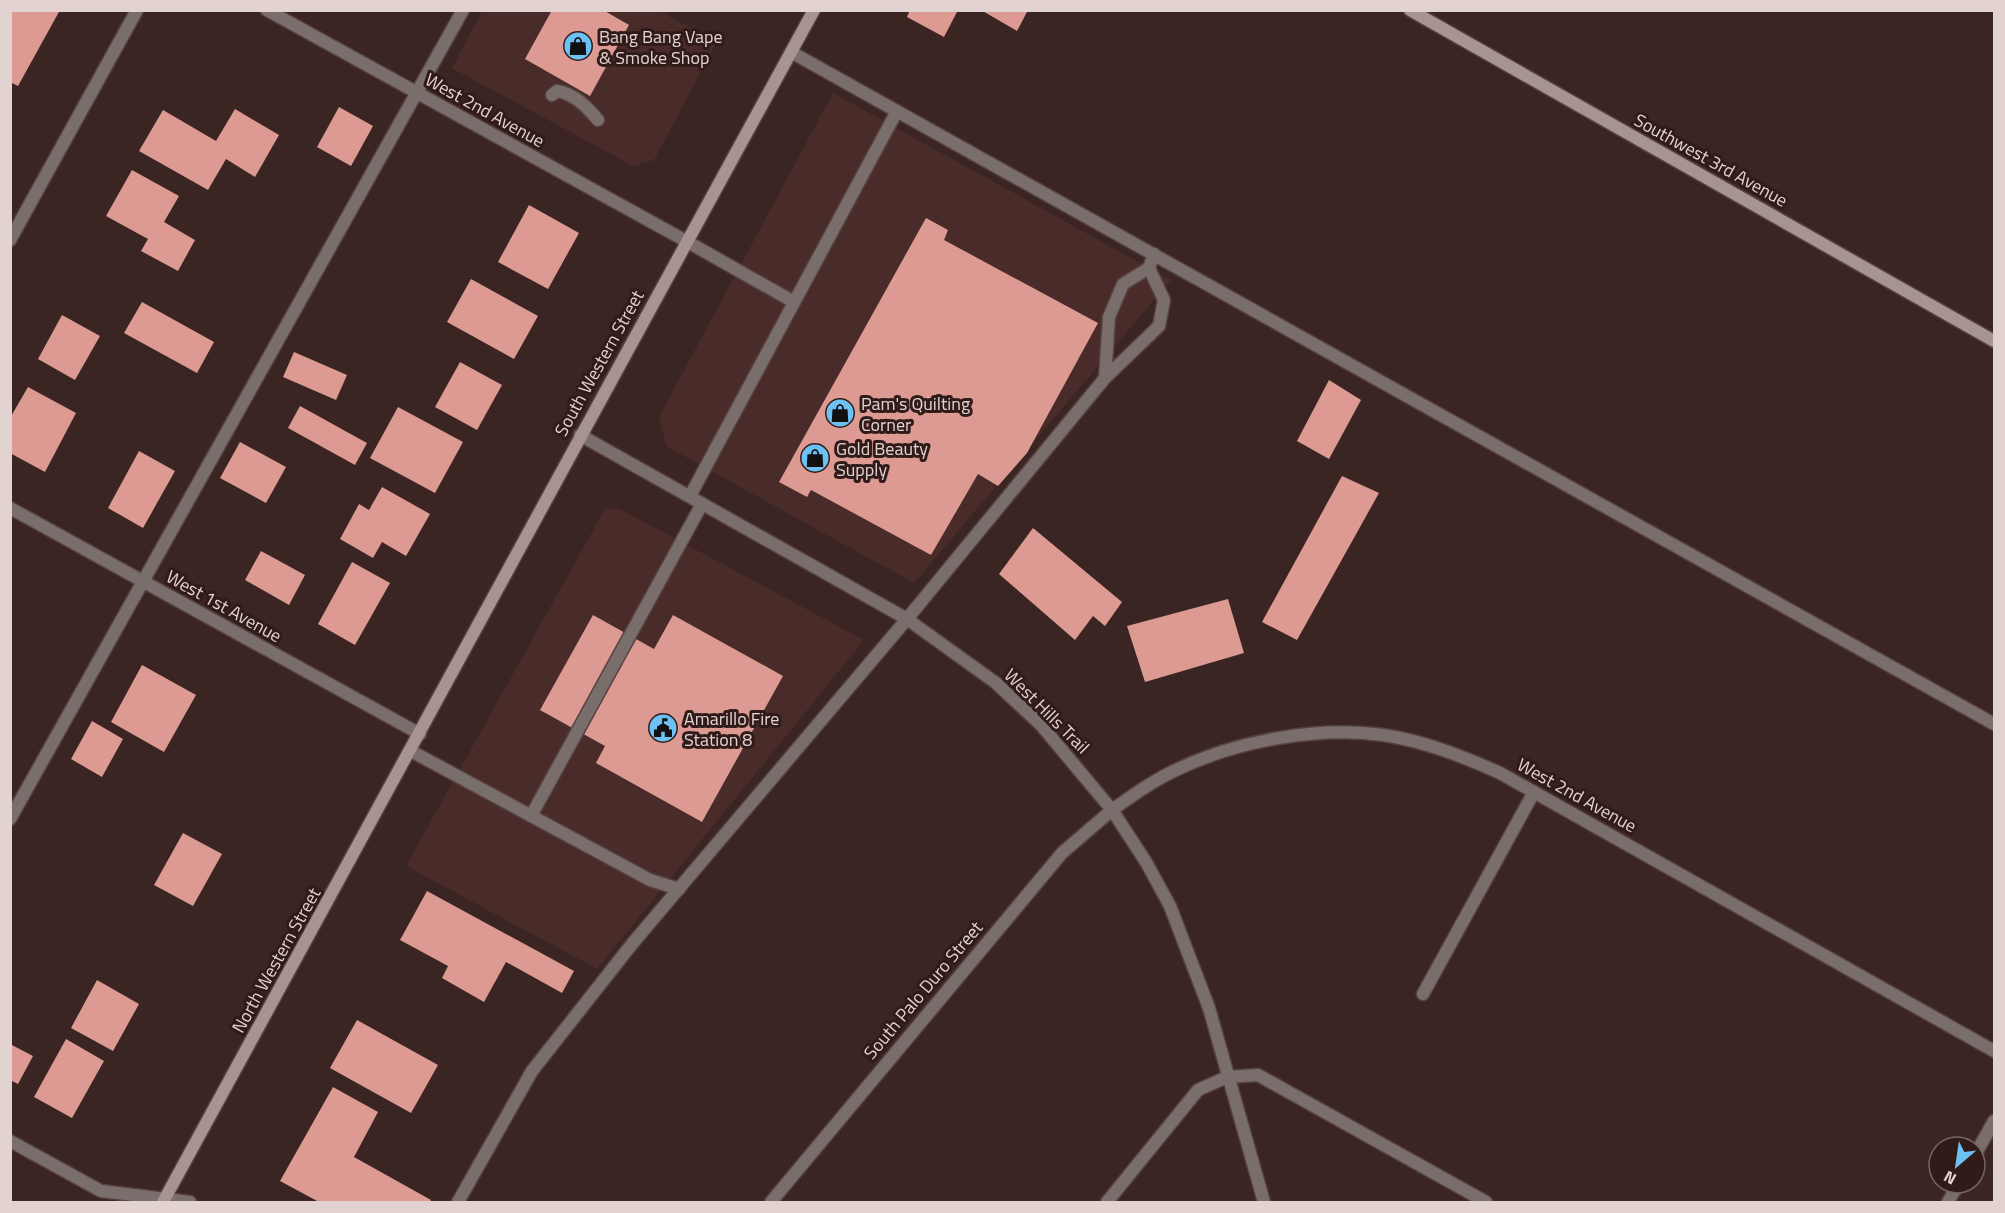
<svg xmlns="http://www.w3.org/2000/svg" width="2005" height="1213" font-family="'Titillium Web',sans-serif">
<style>
.built{fill:#492c29}
.building{fill:#dc9a93}
.lines{fill:none;stroke-linecap:round;stroke-linejoin:round}
.service-casing{stroke:#56413e;stroke-width:15}
.minor-casing{stroke:#56413e;stroke-width:15}
.tertiary-casing{stroke:#56413e;stroke-width:15}
.secondary-casing{stroke:#56413e;stroke-width:15}
.service{stroke:#7a6e6c;stroke-width:12}
.minor{stroke:#7a6e6c;stroke-width:12}
.tertiary{stroke:#7a6e6c;stroke-width:12}
.secondary{stroke:#a79391;stroke-width:12}
.labels{text-anchor:middle;dominant-baseline:central;stroke-width:6;stroke-linejoin:round;paint-order:stroke}
.poi-label{font-size:18px;fill:#e2d3d1;stroke:#311b19;text-anchor:start}
.street-label{font-size:18px;fill:#e2d3d1;stroke:#311b19}
</style>
<rect width="100%" height="100%" fill="#3b2522"/>
<g class="built">
<path d="M482,11H659L717,42L654,160L633,166L452,68Z"/>
<path d="M833,93L1171,280L914,583L666,446L659,417Z"/>
<path d="M605,509H620L864,640L597,969L406,866Z"/>
</g>
<g class="building">
<path d="M10,10H60L18,86L10,82Z"/>
<path d="M552,10H603L629,25L590,96L525,59Z"/>
<path d="M910,10H958L944,37L907,17Z"/>
<path d="M981,10H1028L1017,31Z"/>
<path d="M339,107L373,126L351,166L317,147Z"/>
<path d="M235,109L279,135L255,177L226,159L208,190L139,151L163,110L216,141Z"/>
<path d="M132,170L179,196L164,222L195,240L178,271L141,251L148,239L106,216Z"/>
<path d="M529,205L579,233L548,289L498,262Z"/>
<path d="M926,218L948,230L944,240L1098,323L1027,453L998,486L978,474L931,555L811,490L807,497L779,482Z"/>
<path d="M471,279L538,316L514,359L447,322Z"/>
<path d="M142,302L214,342L197,373L124,333Z"/>
<path d="M62,315L100,336L75,380L38,359Z"/>
<path d="M294,352L347,375L336,400L283,377Z"/>
<path d="M460,362L502,385L477,430L435,407Z"/>
<path d="M1329,380L1361,400L1329,459L1297,441Z"/>
<path d="M28,387L76,413L45,472L10,453V418Z"/>
<path d="M300,406L367,443L355,465L288,428Z"/>
<path d="M398,407L463,442L435,493L370,458Z"/>
<path d="M240,442L286,467L266,503L220,478Z"/>
<path d="M139,451L175,471L143,528L108,508Z"/>
<path d="M1342,476L1379,493L1297,640L1262,622Z"/>
<path d="M382,487L430,514L406,556L382,542L373,558L340,539L359,504L369,510Z"/>
<path d="M1033,528L1122,602L1105,626L1093,616L1075,640L999,574Z"/>
<path d="M261,551L305,575L289,605L245,580Z"/>
<path d="M352,562L390,583L355,645L318,624Z"/>
<path d="M1228,599L1244,653L1145,682L1127,626Z"/>
<path d="M593,615L654,649L673,615L783,676L702,822L596,763L605,746L540,710Z"/>
<path d="M142,665L196,695L164,752L111,722Z"/>
<path d="M92,721L123,739L102,777L71,759Z"/>
<path d="M183,833L222,854L193,906L154,885Z"/>
<path d="M427,891L574,971L562,993L506,962L484,1002L442,978L448,966L400,940Z"/>
<path d="M97,980L139,1004L113,1051L71,1028Z"/>
<path d="M357,1020L438,1065L411,1113L330,1068Z"/>
<path d="M66,1039L104,1061L72,1118L34,1097Z"/>
<path d="M10,1044L33,1056L18,1084L10,1080Z"/>
<path d="M333,1087L378,1112L354,1157L431,1200L430,1202H319L280,1181Z"/>
</g>
<g class="lines">
<g class="service-casing">
<g id="service">
<path d="M791,52L1994,724"/>
<path d="M552,95L557,91C575,94 587,107 598,120"/>
<path d="M686,241L794,302"/>
<path d="M1105,378L1109,317L1123,284L1149,268"/>
<path d="M690,496L897,111"/>
<path d="M411,751L650,880L679,889"/>
<path d="M531,816L702,504"/>
<path d="M10,819L463,10"/>
<path d="M1423,994L1534,792"/>
<path d="M458,1202L532,1071L632,944L907,619L1105,378L1159,326L1164,300L1149,268L1154,254"/>
<path d="M1107,1202L1198,1090L1227,1077L1258,1075L1486,1202"/>
</g>
</g>
<g class="minor-casing">
<g id="minor">
<path d="M267,10L686,241"/>
<path d="M10,240L137,10"/>
<path d="M10,508L420,734"/>
<path d="M1112,810C1133,795 1154,780 1178,769C1237,741 1318,726 1383,735C1424,741 1462,756 1500,773L1994,1051"/>
<path d="M10,1141L101,1191L190,1202"/>
<path d="M1975,1155L1994,1121"/>
<path d="M1948,1202L1959,1183"/>
</g>
</g>
<g class="tertiary-casing">
<g id="tertiary">
<path d="M580,435L907,619L996,683L1041,725L1112,810L1146,862L1170,906L1209,1008L1264,1202"/>
<path d="M771,1202L1062,853L1112,810"/>
</g>
</g>
<g class="secondary-casing">
<g id="secondary">
<path d="M1410,10L1994,341"/>
<path d="M163,1202C381,806 596,407 814,10"/>
</g>
</g>
<use href="#service" class="service"/>
<use href="#minor" class="minor"/>
<use href="#tertiary" class="tertiary"/>
<use href="#secondary" class="secondary"/>
</g>
<defs>
<g id="shop-disc" transform="scale(1.5)"><circle r="9.5" fill="#6ec2f3" stroke="#311b19"/><path d="M-5-2.5h2.3a2.7 3.5 0 0 1 5.4 0H5L5.5 6h-11ZM-1.5-2.5h3a1.5 2.3 0 0 0-3 0Z" fill="#111"/></g>
<g id="civic-disc" transform="scale(1.5)"><circle r="9.5" fill="#6ec2f3" stroke="#311b19"/><path d="M-.6-6.5H3V-4.5H.6V-3L4-1V1h2V6H-6V1h2V-1L-.6-3ZM-1.2 2.5V6h2.4V2.5Z" fill="#111"/></g>
</defs>
<g fill-rule="evenodd">
<use href="#shop-disc" x="578" y="46"/>
<use href="#shop-disc" x="840" y="413"/>
<use href="#shop-disc" x="815" y="458"/>
<use href="#civic-disc" x="663" y="728"/>
</g>
<g class="labels">
<g class="poi-label">
<text x="599" y="36">Bang Bang Vape<tspan x="599" dy="21">&amp; Smoke Shop</tspan></text>
<text x="861" y="403">Pam's Quilting<tspan x="861" dy="21">Corner</tspan></text>
<text x="836" y="448">Gold Beauty<tspan x="836" dy="21">Supply</tspan></text>
<text x="684" y="718">Amarillo Fire<tspan x="684" dy="21">Station 8</tspan></text>
</g>
<g class="street-label">
<text transform="translate(485 110) rotate(29)">West 2nd Avenue</text>
<text transform="translate(1711 160) rotate(29)">Southwest 3rd Avenue</text>
<text transform="translate(599 363) rotate(-61)">South Western Street</text>
<text transform="translate(224 606) rotate(29)">West 1st Avenue</text>
<text transform="translate(1047 711) rotate(45)">West Hills Trail</text>
<text transform="translate(1577 795) rotate(29)">West 2nd Avenue</text>
<text transform="translate(276 960) rotate(-61)">North Western Street</text>
<text transform="translate(923 990) rotate(-50)">South Palo Duro Street</text>
</g>
</g>
<rect width="2005" height="1213" fill="none" stroke="#e2d3d1" stroke-width="24"/>
<g transform="translate(1957 1165) rotate(209)"><circle r="28" fill="#311b19" stroke="#786563" stroke-width="1.5"/>
<path d="M0-4.5L10 22L0 15L-10 22Z" fill="#6ec2f3"/>
<text y="-9" font-size="16" font-weight="bold" text-anchor="middle" fill="#e2d3d1">N</text>
</g>
</svg>
